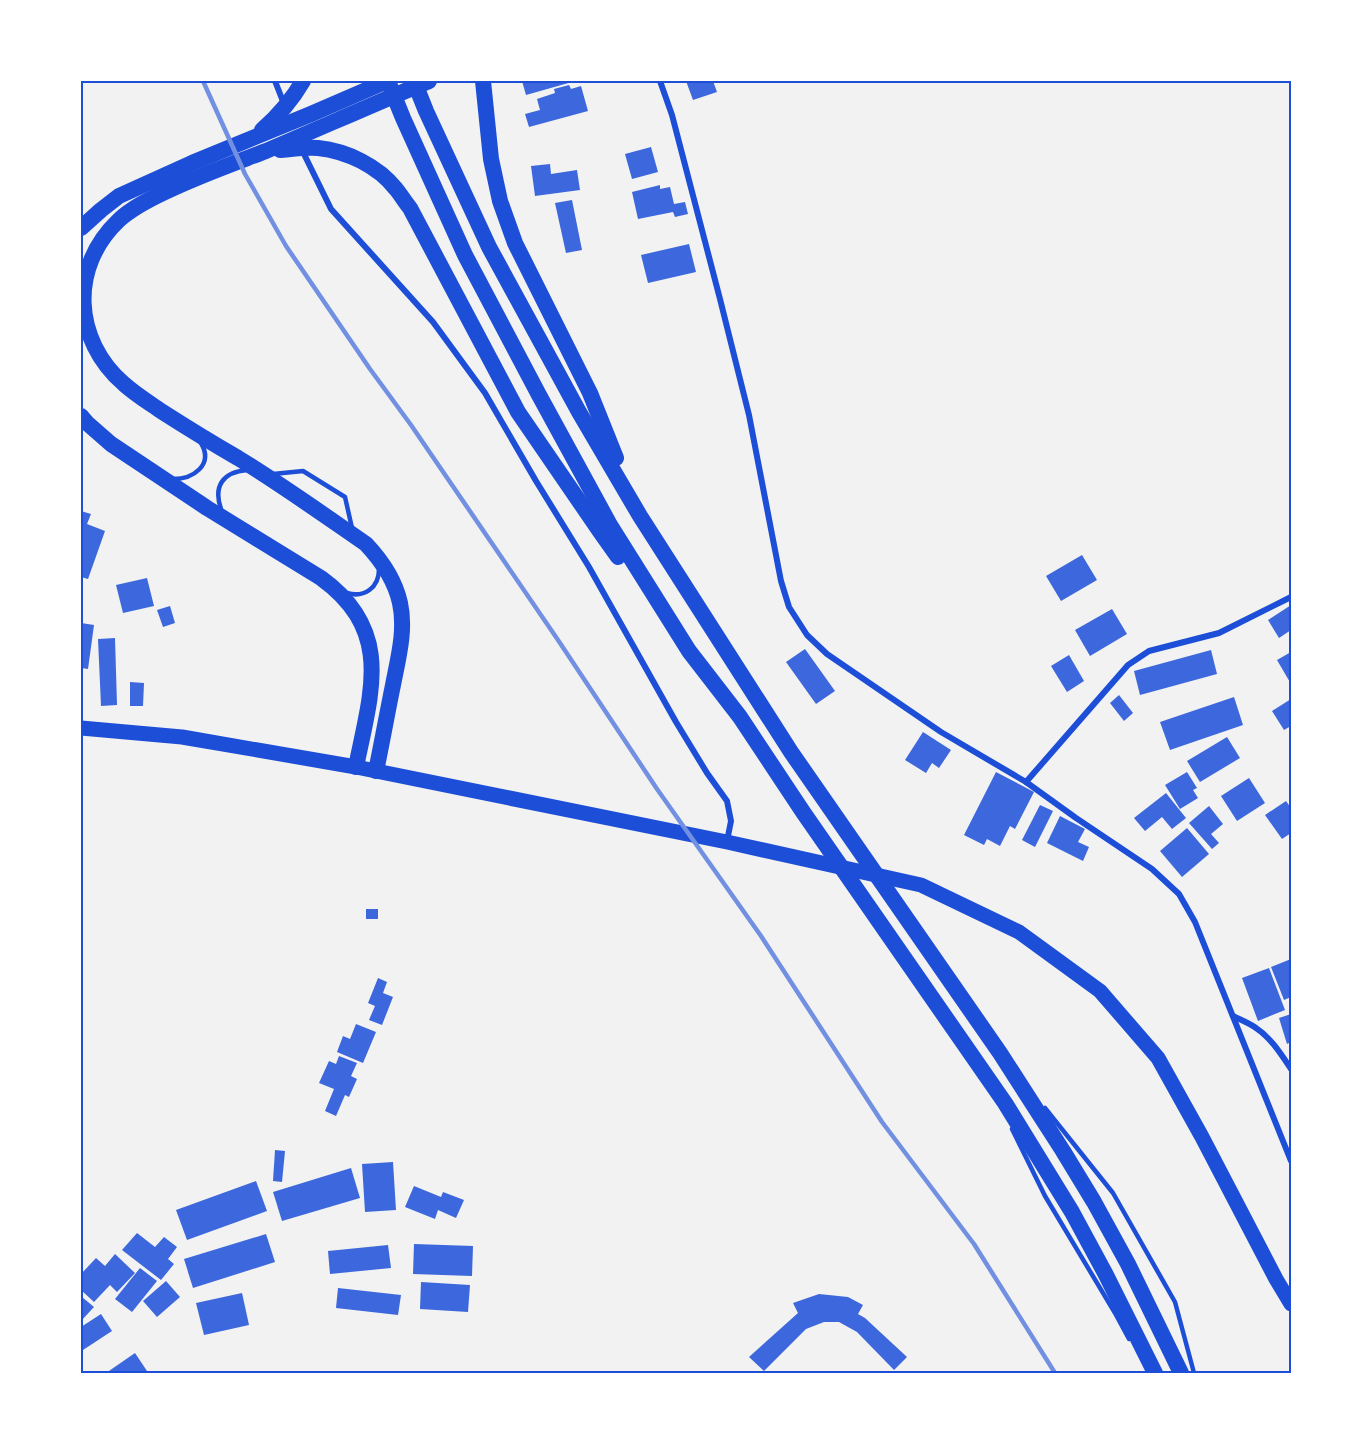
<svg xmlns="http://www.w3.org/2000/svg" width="1372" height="1454" font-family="Commissioner,sans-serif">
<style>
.building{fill:#3d67dc}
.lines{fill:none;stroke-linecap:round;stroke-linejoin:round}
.service{stroke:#1d4ed8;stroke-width:4.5}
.minor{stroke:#1d4ed8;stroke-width:6}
.trunk{stroke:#1d4ed8;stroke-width:15}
.motorway{stroke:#1d4ed8;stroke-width:16}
.rail{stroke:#7290e2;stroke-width:4.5}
.neatline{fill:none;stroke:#1d4ed8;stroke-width:2}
</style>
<rect width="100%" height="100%" fill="#f2f2f2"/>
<g class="building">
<path d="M522,81H572V82L526,95Z"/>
<path d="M686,81H713L717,92L693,100Z"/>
<path d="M569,85L571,89L581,86L588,111L529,127L525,114L540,110L537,99L555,93L554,89Z"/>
<path d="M651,147L658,172L632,179L625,154Z"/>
<path d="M550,164L551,174L577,170L580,190L535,196L531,166Z"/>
<path d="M660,185V189L670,187L674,204L685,202L688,214L675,217L673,212L638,219L632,192Z"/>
<path d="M572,200L582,250L566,253L555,203Z"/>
<path d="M689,244L696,272L648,283L641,255Z"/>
<path d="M81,511L91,514L87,524L105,531L88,579L81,577Z"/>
<path d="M1082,555L1097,580L1061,601L1046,576Z"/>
<path d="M147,578L154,606L123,613L116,585Z"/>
<path d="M1291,605V630L1279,638L1268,620Z"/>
<path d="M170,606L175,623L163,627L157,610Z"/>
<path d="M1112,609L1127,634L1090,656L1075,630Z"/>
<path d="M81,623L94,625L88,669L81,668Z"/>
<path d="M115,638L117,705L101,706L98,639Z"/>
<path d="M805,649L835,691L816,704L786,662Z"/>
<path d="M1211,650L1217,674L1140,695L1134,671Z"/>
<path d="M1291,652V684L1277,660Z"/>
<path d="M1069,655L1084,681L1067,692L1051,666Z"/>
<path d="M130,682L144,683L143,706H130Z"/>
<path d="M1119,695L1133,713L1124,721L1110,703Z"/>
<path d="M1234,697L1243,725L1170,750L1160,722Z"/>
<path d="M1291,699V726L1284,730L1272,711Z"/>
<path d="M923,732L951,750L939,768L932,763L926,773L905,760Z"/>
<path d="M1227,737L1240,758L1200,782L1187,761Z"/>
<path d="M996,772L1034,792L1015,829L1010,826L1000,846L987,839L984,845L964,835Z"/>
<path d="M1187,772L1197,788L1193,790L1198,798L1180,809L1165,785Z"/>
<path d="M1249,778L1265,803L1237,821L1221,796Z"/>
<path d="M1166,793L1186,818L1172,829L1162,817L1145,831L1134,818Z"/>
<path d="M1286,801L1291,808V833L1282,839L1265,815Z"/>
<path d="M1040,805L1053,811L1035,847L1022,840Z"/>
<path d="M1209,806L1223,824L1211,834L1219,843L1212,849L1189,823Z"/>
<path d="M1060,816L1085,829L1078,842L1089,847L1083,861L1047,843Z"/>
<path d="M1187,828L1209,854L1182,877L1160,851Z"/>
<rect x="366" y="909" width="12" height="10"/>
<path d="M1291,959V997L1284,1000L1271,967Z"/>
<path d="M1269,968L1285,1010L1258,1021L1242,978Z"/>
<path d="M378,978L387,982L383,993L393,997L382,1025L369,1020L375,1006L368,1003Z"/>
<path d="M1291,1014V1042L1287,1044L1279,1018Z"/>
<path d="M356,1024L376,1032L363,1063L337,1052L343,1036L350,1039Z"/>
<path d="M339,1056L357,1063L351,1076L357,1079L349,1097L345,1095L336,1116L325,1111L334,1089L319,1083L329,1061L336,1064Z"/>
<path d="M275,1150L285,1151L282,1182L273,1181Z"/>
<path d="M393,1162L396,1210L365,1212L362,1164Z"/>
<path d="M351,1168L360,1198L282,1221L273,1192Z"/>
<path d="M256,1181L267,1211L187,1240L176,1210Z"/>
<path d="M414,1186L441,1197L443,1192L464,1200L456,1218L438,1210L435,1219L405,1207Z"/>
<path d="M137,1233L155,1247L164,1237L177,1247L168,1259L174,1264L161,1280L122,1250Z"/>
<path d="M266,1234L275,1262L193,1288L184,1259Z"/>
<path d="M414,1244L473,1246L472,1276L413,1274Z"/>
<path d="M388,1245L391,1268L330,1274L328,1251Z"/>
<path d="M115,1254L135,1273L117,1292L110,1285L94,1302L81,1290V1274L96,1258L105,1266Z"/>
<path d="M140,1268L157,1281L132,1312L115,1299Z"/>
<path d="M166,1281L180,1297L157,1317L143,1301Z"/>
<path d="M421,1282L470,1285L468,1312L420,1309Z"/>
<path d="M338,1288L401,1295L398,1315L336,1308Z"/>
<path d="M242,1293L249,1325L204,1335L196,1303Z"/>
<path d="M819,1294L848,1297L863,1305L858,1314L865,1318L907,1357L894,1370L857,1332L839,1322H824L806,1329L764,1371L749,1357L798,1313L793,1303Z"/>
<path d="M82,1297L94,1307L81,1321V1298Z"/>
<path d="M101,1314L112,1331L83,1350L81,1347V1327Z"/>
<path d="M135,1353L147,1371L144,1373H106Z"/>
</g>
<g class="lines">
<g class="service">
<path d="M273,474L303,471L345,497L352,528"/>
<path d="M173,479C193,479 214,465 201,443"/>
<path d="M221,509C213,486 223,472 247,470"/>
<path d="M347,593C364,598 379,588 379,569"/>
<path d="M1045,1108L1113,1193L1175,1302L1194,1373"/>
<path d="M1012,1129L1045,1196L1115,1313L1129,1339"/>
</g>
<g class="minor">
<path d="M275,81L284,104"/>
<path d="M660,81L672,115L720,299L749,415L781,581L789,607L807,635L827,654L941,732L1026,782L1076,818L1152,869L1179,894L1195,922L1291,1161"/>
<path d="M302,150L331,209L433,322L485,393L536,481L589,567L676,722L707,773L727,801L731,821L727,841"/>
<path d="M1026,782L1128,665L1149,651L1219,633L1291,597"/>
<path d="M1233,1016C1241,1020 1249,1023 1256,1028C1271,1038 1281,1054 1291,1069"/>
</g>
<path class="trunk" d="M81,728L182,737L356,767L727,842L921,885L1019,932L1100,991L1158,1058L1202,1137L1276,1279L1291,1304"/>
<g class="motorway">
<path d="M388,81L403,118L465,255L539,395L610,525L689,651L740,717L803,812L1005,1103L1072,1212L1105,1273L1155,1373"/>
<path d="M414,81L426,111L489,247L579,412L640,516L791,752L1000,1053L1063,1151L1094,1202L1128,1264L1181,1373"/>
<path d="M483,81L491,159L500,201L515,243L590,393L616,458"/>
<path d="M262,130C278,116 292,100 303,81"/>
<path d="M280,150C292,149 305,147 318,148C347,151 378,166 396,189C401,195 405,202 410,208L518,412L601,533L618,557"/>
<path d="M81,228L101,210L119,196L192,163L311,114L387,81"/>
<path d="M81,416L87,423L111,444L207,508L321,578C394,631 371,692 356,767"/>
<path d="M376,771C382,743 387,714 393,685C398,659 406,630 400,603C395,580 382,561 366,544C324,515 282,485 238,458C212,443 186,427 161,411C148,402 135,394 124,384C73,340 69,267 119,220C132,208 148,200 165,192C198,176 232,164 266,151C320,128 374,104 429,81"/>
</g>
<path class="rail" d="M203,81L245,174L286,246L370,369L411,425L558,640L657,789L761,936L882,1122L974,1244L1055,1373"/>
</g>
<rect width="1372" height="1454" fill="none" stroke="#ffffff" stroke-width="165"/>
<rect x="82" y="82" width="1208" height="1290" class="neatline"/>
</svg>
